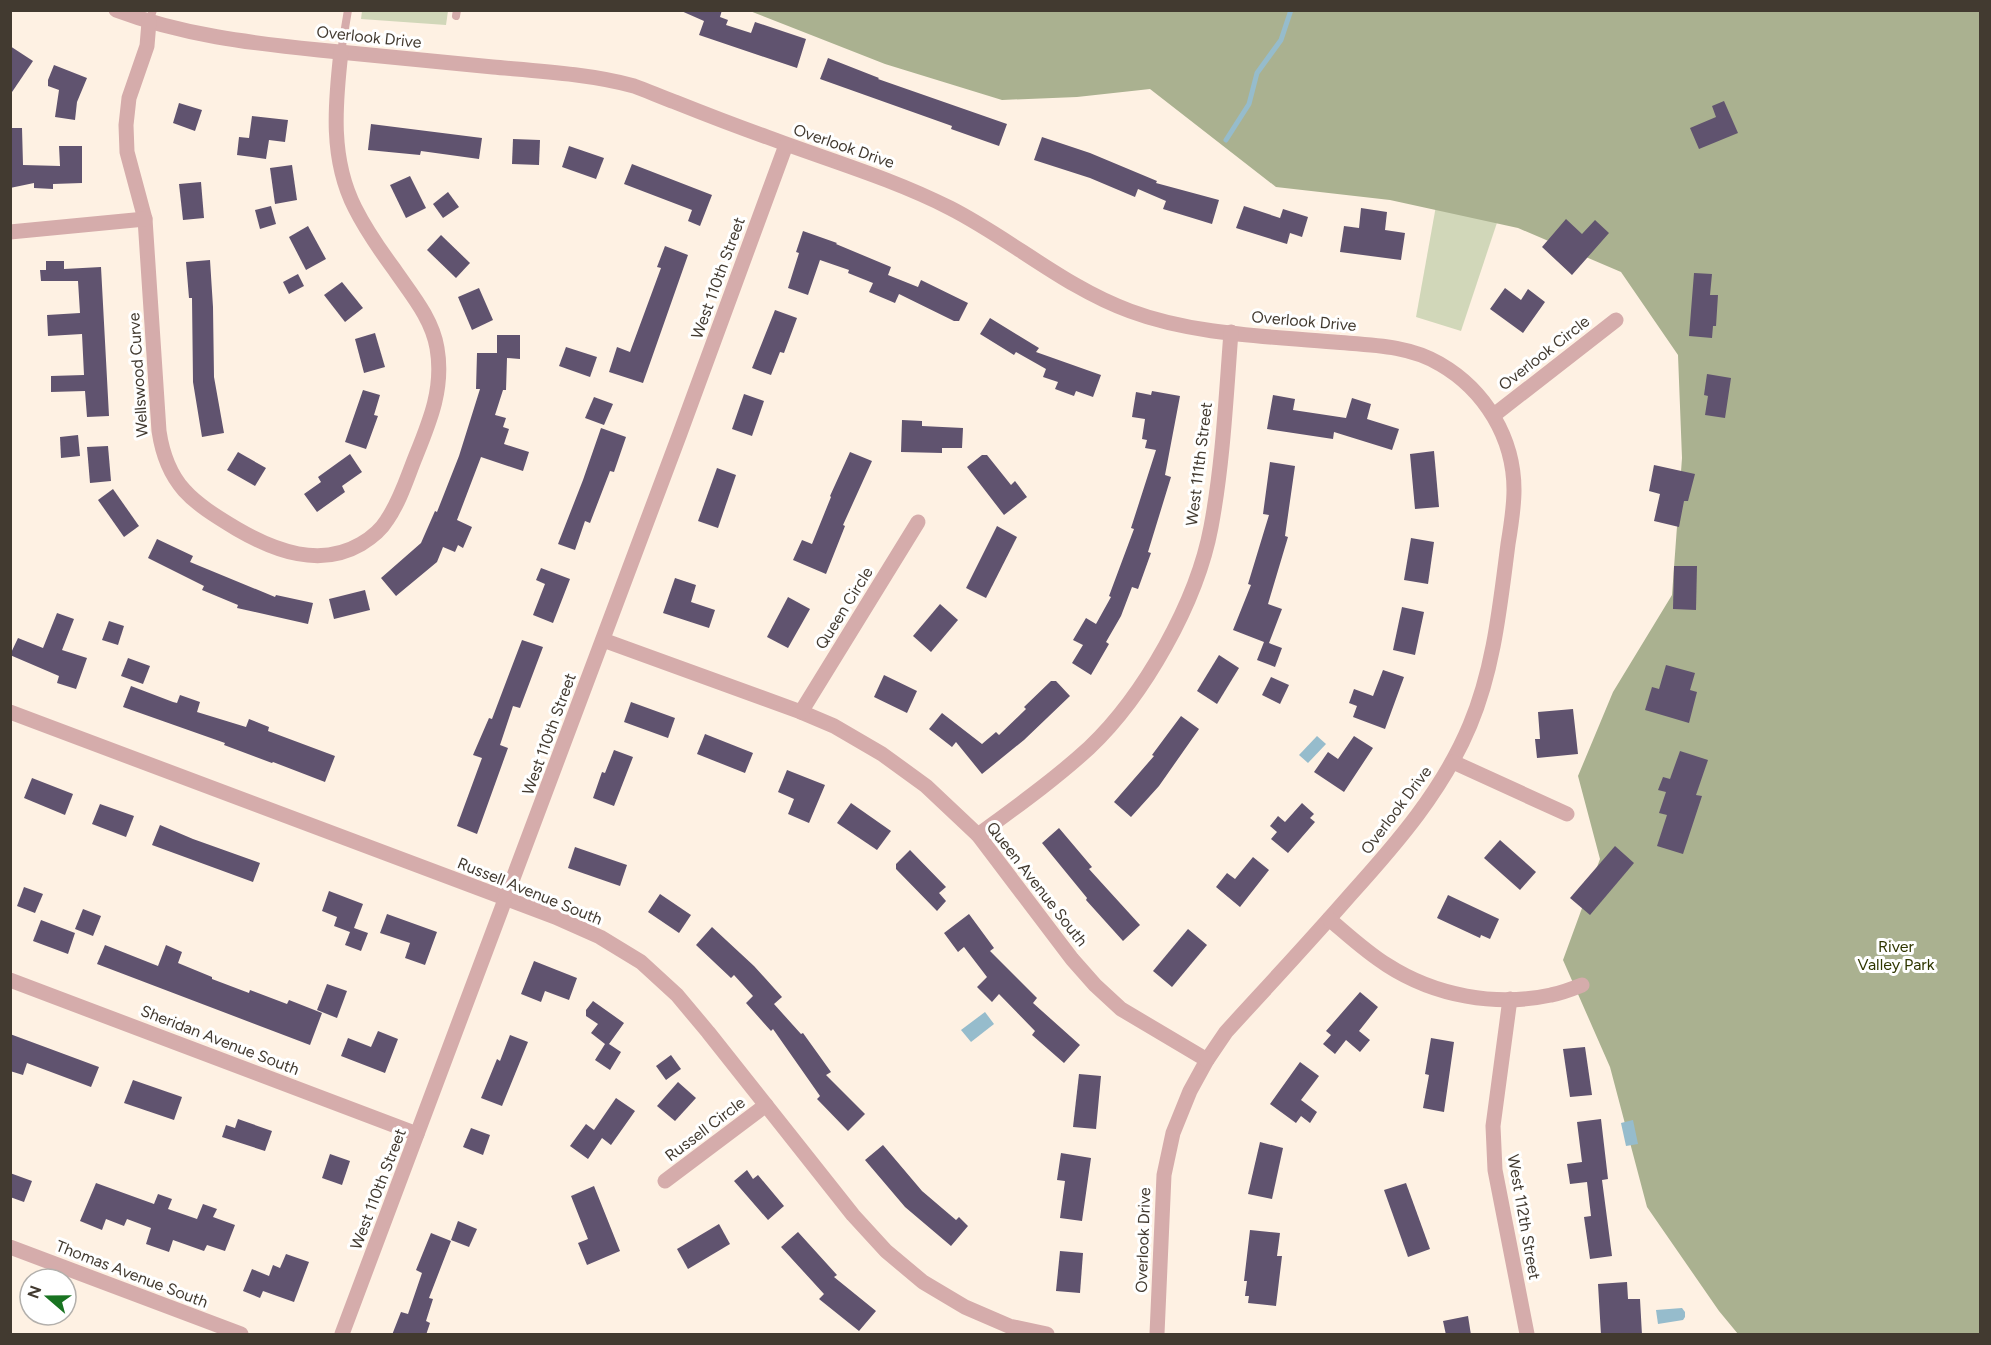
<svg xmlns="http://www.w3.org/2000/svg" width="1991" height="1345" font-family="Figtree,sans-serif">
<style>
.green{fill:#d1d7b9}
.forest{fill:#aab190}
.water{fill:#96bccc}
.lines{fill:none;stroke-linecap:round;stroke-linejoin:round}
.stream{stroke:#96bccc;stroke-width:5}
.building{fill:#60536f}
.service{stroke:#d5acab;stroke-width:8}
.minor{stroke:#d5acab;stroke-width:15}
.labels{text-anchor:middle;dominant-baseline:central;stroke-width:6;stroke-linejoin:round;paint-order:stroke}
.street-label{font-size:16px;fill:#423a30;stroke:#fff}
.park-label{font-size:16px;fill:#303700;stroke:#fff}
</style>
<rect width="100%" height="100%" fill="#fef1e3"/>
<g class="green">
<path d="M362,11V10L448,11L446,25L361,19Z"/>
<path d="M1567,12L1461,331L1416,317L1470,17Z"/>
</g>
<path class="forest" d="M750,11H1980V1334H1738L1719,1311L1647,1207L1610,1067L1563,960L1600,859L1578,776L1613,692L1672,595L1682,458L1678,355L1621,272L1518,228L1390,200L1276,187L1150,89L1077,97L1002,100L885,64Z"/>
<g class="water">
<path d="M1317,736L1326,744L1308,763L1299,755Z"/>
<path d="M985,1012L994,1024L971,1042L961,1030Z"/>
<path d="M1633,1120L1638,1144L1626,1146L1621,1123Z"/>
<path d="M1682,1308L1685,1312V1317L1683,1320L1658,1324L1656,1310Z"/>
</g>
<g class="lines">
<path class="stream" d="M1226,140L1249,104L1257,73L1281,40L1291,10"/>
</g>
<g class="building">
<path d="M679,10H722L720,17L728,20L726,25L751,33L755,22L806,39L797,68L699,35L704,21Z"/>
<path d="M10,46L33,61L10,95Z"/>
<path d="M828,58L879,78L878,79L1007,124L999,146L951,129L952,126L820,79Z"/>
<path d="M54,65L87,78L77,102L75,120L55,117L59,90L48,86V80Z"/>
<path d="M1724,101L1738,133L1699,149L1690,128L1716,117L1712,106Z"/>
<path d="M179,103L202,110L195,131L173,123Z"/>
<path d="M252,116L288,120L285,142L269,140L266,159L237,155L239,137L249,138Z"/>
<path d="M371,124L482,138L479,159L421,151L420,155L368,150Z"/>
<path d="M10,128H22L23,165L60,166L59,146H82V183L53,184V189L34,188V183L10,188Z"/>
<path d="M1042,137L1090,153L1157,181L1156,183L1219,200L1212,224L1163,209L1166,201L1138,189L1135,197L1090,178L1034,160Z"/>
<path d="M513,139L540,140L539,165L512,164Z"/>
<path d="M569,146L604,158L596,179L562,167Z"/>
<path d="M632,164L712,195L700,226L688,221L692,210L624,184Z"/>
<path d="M292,165L297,200L275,204L270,168Z"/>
<path d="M410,176L426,208L406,218L390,185Z"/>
<path d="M201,182L204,218L183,220L179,184Z"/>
<path d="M448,192L459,207L443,218L433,204Z"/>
<path d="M271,206L276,224L260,229L255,210Z"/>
<path d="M1244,206L1280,218L1283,209L1308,217L1302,237L1290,233L1287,244L1236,228Z"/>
<path d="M1361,208L1387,212L1385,230L1405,233L1401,260L1340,252L1344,226L1359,228Z"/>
<path d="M1566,219L1582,234L1595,220L1609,233L1572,275L1542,247Z"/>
<path d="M308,226L326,259L306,270L289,237Z"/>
<path d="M803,231L837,243L836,244L891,267L888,275L918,287L921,280L968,303L959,321H954L899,294L895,303L869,292L873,283L848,273L849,270L820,260L808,295L788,288L799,253L796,252Z"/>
<path d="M441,235L470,263L456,278L427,250Z"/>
<path d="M665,246L688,255L643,383L609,372L617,347L630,352L661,268L657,267Z"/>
<path d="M210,260L213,307L214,377L224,433L202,437L193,382L192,298H189L186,262Z"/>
<path d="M46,261H64V269L101,267L109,416L87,417L85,391L51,392V376L84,375L82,334L48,336L47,315L80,313L78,281H41L40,270H46Z"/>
<path d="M1694,273L1712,274L1710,295H1718L1716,326H1713L1712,338L1689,336Z"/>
<path d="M298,274L304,286L289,294L283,282Z"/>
<path d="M342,282L363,308L345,322L324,295Z"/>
<path d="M479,288L493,320L472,330L458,297Z"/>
<path d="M1505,288L1521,300L1528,289L1545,302L1523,333L1490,309Z"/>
<path d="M775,310L797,318L784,353L780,352L771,375L752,368Z"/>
<path d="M990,318L1039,348L1036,352L1101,375L1093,397L1076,391L1074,396L1055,389L1058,382L1043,377L1046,369L1016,352L1014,355L980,334Z"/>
<path d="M375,333L385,367L364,373L355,339Z"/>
<path d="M497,335H520V359L507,358L506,390H503L495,415L506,418L503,427L509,429L504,444L529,452L523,471L481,457L457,520L472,527L463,548L458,545L455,552L443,547L437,562L396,596L381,578L421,543L435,511L437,512L459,456L480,389H476L477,353H497Z"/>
<path d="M566,347L597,357L590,377L559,366Z"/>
<path d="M1707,374L1731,378L1725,418L1705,415L1708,396L1704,395Z"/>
<path d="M363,390L380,395L374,415L378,416L366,449L345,442Z"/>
<path d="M1152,391L1180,396L1165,475L1171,477L1148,552L1151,553L1138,589L1132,587L1121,616L1106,642L1109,644L1091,675L1072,663L1083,645L1073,640L1086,618L1096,624L1111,597L1109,596L1134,529L1131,528L1156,450L1145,448L1147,440L1142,439L1145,419L1132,417L1136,392L1151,395Z"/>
<path d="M744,394L764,401L752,436L732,429Z"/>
<path d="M1273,395L1295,399L1293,410L1346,418L1352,398L1371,404L1367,419L1399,429L1392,450L1334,432L1333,439L1267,429Z"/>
<path d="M594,397L613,404L604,425L585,418Z"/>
<path d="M902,420L922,421V426L963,428L962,448H942V453L901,452Z"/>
<path d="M601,428L626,437L614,472L610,471L590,523L585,521L575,550L558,544L583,480Z"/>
<path d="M78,435L80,456L61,458L60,437Z"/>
<path d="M108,446L111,481L90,483L87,447Z"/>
<path d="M1434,451L1439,507L1415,509L1410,454Z"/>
<path d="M238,452L266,468L255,486L227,470Z"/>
<path d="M850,452L872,461L843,525L845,526L826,574L793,560L802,540L812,544L831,497L830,496Z"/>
<path d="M350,454L362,472L342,486L345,492L317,512L304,494L321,482L318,477Z"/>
<path d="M982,455H987L1011,485L1015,481L1027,497L1004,515L967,467Z"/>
<path d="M1270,462L1295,466L1285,536L1288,537L1268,604L1282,609L1269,643L1282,648L1275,667L1257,660L1264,642L1233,630L1251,585L1248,584L1269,515L1263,514Z"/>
<path d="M1654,465L1695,474L1688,501H1684L1679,527L1654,521L1660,494L1649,491Z"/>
<path d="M717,468L736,475L718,528L698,521Z"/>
<path d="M113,489L139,526L124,537L98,500Z"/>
<path d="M997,526L1017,537L986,598L966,588Z"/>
<path d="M1411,538L1434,542L1428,584L1404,580Z"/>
<path d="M157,539L193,556L190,562L275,597L276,595L313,603L308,624L237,608L238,605L202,590L204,586L148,558Z"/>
<path d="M1674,566H1697L1696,610L1673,609Z"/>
<path d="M541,568L570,579L553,623L533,615L545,584L536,580Z"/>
<path d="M675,578L696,585L691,602L715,610L709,628L663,613Z"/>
<path d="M365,590L370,610L334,619L329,599Z"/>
<path d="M788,597L810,609L788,648L767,637Z"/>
<path d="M940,604L958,620L931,652L913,636Z"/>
<path d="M1402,607L1424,612L1415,655L1393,650Z"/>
<path d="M57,613L74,619L62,650L87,658L76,689L57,683L59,676L10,655L18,638L43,648Z"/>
<path d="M109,621L124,626L118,645L102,640Z"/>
<path d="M522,640L543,647L520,708L513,706L500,745L508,748L477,834L457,826L482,758L473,755L489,718L492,719Z"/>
<path d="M1219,655L1239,668L1217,704L1197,691Z"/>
<path d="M128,658L150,666L143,684L121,676Z"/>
<path d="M1666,665L1695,673L1690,690L1697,692L1689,723L1645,710L1652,687L1659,689Z"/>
<path d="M1383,670L1404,677L1385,729L1353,717L1357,706L1349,703L1354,689L1373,696Z"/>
<path d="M884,675L917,691L907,713L874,697Z"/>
<path d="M1271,677L1289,685L1280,704L1262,695Z"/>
<path d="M1051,681H1056L1070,696L1024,740L982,774L956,742L952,747L929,729L942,713L982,744L996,732L999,735L1026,709L1024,707Z"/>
<path d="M131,686L173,702L177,703L180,695L200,702L197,712L246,727L249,719L269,727L268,731L335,756L325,782L273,762L272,763L224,745L225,743L123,707Z"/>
<path d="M631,702L675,718L668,738L624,722Z"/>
<path d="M1573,709L1578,754L1537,758L1535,739H1540L1538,712Z"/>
<path d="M1181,716L1199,729L1159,786L1131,817L1114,802L1154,756L1152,755Z"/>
<path d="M705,734L753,753L745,773L697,754Z"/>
<path d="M1354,736L1373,748L1344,792L1314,772L1328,752L1338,759Z"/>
<path d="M614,750L633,757L614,806L593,798L602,772L605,773Z"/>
<path d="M1680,751L1708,760L1696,795L1702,796L1683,854L1657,846L1667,815L1659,813L1666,792L1658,790L1663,777L1670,779Z"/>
<path d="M787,770L825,785L809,823L788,814L794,799L778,792Z"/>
<path d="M32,778L73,794L65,815L24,798Z"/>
<path d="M851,803L891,831L877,850L837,823Z"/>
<path d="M1302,803L1314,814L1310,818L1315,822L1288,853L1271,839L1277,832L1270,826L1278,816L1285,822Z"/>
<path d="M100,804L134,816L126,837L92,824Z"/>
<path d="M160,825L193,839L260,863L253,882L152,845Z"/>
<path d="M1059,828L1092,867L1089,869L1140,925L1123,941L1086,900L1087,898L1042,843Z"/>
<path d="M1500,840L1536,872L1520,890L1484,858Z"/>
<path d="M1615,846L1634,863L1590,915L1570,898Z"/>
<path d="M575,847L627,865L620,886L568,868Z"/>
<path d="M910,850L946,887L939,893L946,901L937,911L896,869V864Z"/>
<path d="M1253,857L1269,870L1240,907L1216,887L1227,873L1235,879Z"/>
<path d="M24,887L43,894L35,913L17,906Z"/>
<path d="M329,891L363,904L354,928L368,933L361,951L345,945L350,932L334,926L337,917L322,911Z"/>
<path d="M660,894L691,915L679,933L648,912Z"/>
<path d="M1448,895L1499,919L1490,939L1481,935L1480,938L1437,918Z"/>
<path d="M83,909L101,916L93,936L75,929Z"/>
<path d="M387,914L437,932L425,965L405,958L410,943L380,933Z"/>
<path d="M969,914L994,948L990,951L1037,998L1033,1003L1080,1045L1064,1063L1032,1035L1035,1031L999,994L992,1002L977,987L987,977L964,947L958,952L944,933Z"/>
<path d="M41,920L75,933L68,954L33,941Z"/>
<path d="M712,927L754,966L782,997L774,1004L801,1034L803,1033L831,1072L826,1075L865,1114L848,1131L817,1099L820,1096L773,1029L771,1031L746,1003L753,996L734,975L731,978L696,945Z"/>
<path d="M1188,929L1207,945L1172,987L1153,971Z"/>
<path d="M105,945L158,966L166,945L182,952L178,963L212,977V979L249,993L250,990L287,1004L289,1000L322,1013L310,1045L97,964Z"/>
<path d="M534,961L577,978L569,1000L545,991L541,1002L521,994Z"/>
<path d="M327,984L347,991L337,1018L317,1010Z"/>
<path d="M1360,992L1378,1007L1359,1031L1370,1040L1360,1052L1346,1040L1335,1054L1323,1044L1331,1035L1326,1031Z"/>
<path d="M593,1001L624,1023L609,1044L621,1052L610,1070L595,1060L605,1044L591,1033L598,1024L586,1016V1010Z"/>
<path d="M378,1031L398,1039L385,1073L341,1056L348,1038L371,1047Z"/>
<path d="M10,1034L99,1067L91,1087L27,1063L23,1075L10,1071Z"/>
<path d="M510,1035L528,1042L502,1106L481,1098L497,1059L500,1061Z"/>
<path d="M1431,1038L1454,1042L1444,1112L1423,1108L1429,1075L1425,1074Z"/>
<path d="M1585,1047L1592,1095L1570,1097L1563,1049Z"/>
<path d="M671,1055L681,1069L666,1080L656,1066Z"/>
<path d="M1300,1062L1319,1076L1301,1100L1317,1112L1310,1123L1301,1116L1296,1123L1270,1104Z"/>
<path d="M1079,1074L1101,1076L1096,1129L1073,1127Z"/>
<path d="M133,1080L182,1097L174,1120L124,1103Z"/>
<path d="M678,1082L696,1098L675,1121L657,1106Z"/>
<path d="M616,1098L635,1111L611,1145L602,1138L588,1159L570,1146L586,1124L594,1130Z"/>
<path d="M238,1119L272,1131L265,1151L222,1137L226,1125L235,1128Z"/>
<path d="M1601,1119L1608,1179L1602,1180L1612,1256L1590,1259L1584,1217L1591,1216L1587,1182L1570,1184L1567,1164L1582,1162L1577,1122Z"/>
<path d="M471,1128L490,1135L483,1155L463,1147Z"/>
<path d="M1260,1142L1283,1148L1272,1199L1248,1194Z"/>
<path d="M883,1145L922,1191L956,1220L959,1217L968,1226L951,1246L905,1207L865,1160Z"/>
<path d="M1061,1153L1091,1158L1082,1221L1060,1218L1065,1181L1057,1180Z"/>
<path d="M330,1154L350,1161L342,1185L322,1178Z"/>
<path d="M747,1170L753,1179L758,1175L784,1206L768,1220L734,1181Z"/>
<path d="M10,1173L32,1181L24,1202L10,1197Z"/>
<path d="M96,1183L154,1204L158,1194L172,1199L168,1209L197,1219L203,1204L217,1209L213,1217L235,1225L225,1251L207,1245L204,1251L173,1240L169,1252L146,1244L151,1228L127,1219L124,1226L106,1219L102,1230L80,1221Z"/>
<path d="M1406,1183L1430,1249L1408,1257L1384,1190Z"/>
<path d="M594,1186L620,1251L587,1265L578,1243L588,1239L571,1196Z"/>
<path d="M458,1221L477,1229L469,1247L451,1240Z"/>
<path d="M719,1224L730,1244L688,1269L677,1249Z"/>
<path d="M1250,1230L1280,1233L1277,1256H1282L1276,1306L1248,1303L1249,1296H1245L1247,1281H1244Z"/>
<path d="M798,1232L837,1275L834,1277L876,1311L859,1331L819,1299L824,1294L781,1247Z"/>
<path d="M431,1233L451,1241L429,1298L433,1299L426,1321L430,1323L426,1335H392L401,1312L408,1314L422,1273L416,1270Z"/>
<path d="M1060,1251L1083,1253L1080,1293L1056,1291Z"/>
<path d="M286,1254L309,1262L294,1302L263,1291L260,1298L243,1291L252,1269L269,1276L273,1265L280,1268Z"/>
<path d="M1627,1282L1628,1299H1640L1642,1335H1601L1598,1284Z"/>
<path d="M1468,1316L1471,1335H1446L1443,1321Z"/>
</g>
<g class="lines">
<g class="service">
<path d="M456,16L457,10"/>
<path d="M149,22L153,10"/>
<path d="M341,52L348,10"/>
</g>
<g class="minor">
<path d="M116,10C182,35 250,43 319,50C377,56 435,61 493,67C538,71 591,74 634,86C648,91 661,97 675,102C705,114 736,126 767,137C828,160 891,178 950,208C1011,239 1066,288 1130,311C1194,335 1267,336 1334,342C1370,345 1409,345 1440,364C1485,390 1514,438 1514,490C1514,508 1511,526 1508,544C1500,605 1494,668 1470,725C1443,790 1397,843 1351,894C1310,941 1268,986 1226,1032L1207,1060L1190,1091L1173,1133L1164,1175L1157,1334"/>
<path d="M149,22L147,46L129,98L126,125L127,152L145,219L159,431C167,485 192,502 237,529C275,551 320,568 361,544C371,538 381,530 387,520C400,501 407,478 415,458C430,421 444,388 437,348C432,318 411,294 394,269C380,250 366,230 355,208C330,159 335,105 341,52"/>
<path d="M10,232L145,219"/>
<path d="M1494,415L1616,320"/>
<path d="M603,640L801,712L834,726L882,754L926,786L978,835L1072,959L1095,985L1121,1009L1207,1060"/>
<path d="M10,712L555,917L600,937L641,962L677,995L708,1032L853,1215L886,1251L923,1282L965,1307L1009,1326L1047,1334"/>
<path d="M801,712L918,522"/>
<path d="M1453,762L1567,814"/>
<path d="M978,835C1016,807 1054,780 1089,748C1144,696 1197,602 1211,527C1223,463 1226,397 1231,332"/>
<path d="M1329,919C1348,935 1366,952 1387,965C1435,996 1496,1007 1551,995C1562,993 1572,989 1582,985"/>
<path d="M10,980L417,1134"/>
<path d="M1510,999L1493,1126L1495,1170L1527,1334"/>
<path d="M665,1181L766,1105"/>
<path d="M10,1247L241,1334"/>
<path d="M342,1334L679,436L786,145"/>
</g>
</g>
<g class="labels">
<g class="street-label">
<text transform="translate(369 37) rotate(6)">Overlook Drive</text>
<text transform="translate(844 146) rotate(19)">Overlook Drive</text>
<text transform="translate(718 278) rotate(-70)">West 110th Street</text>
<text transform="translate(1304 321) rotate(5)">Overlook Drive</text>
<text transform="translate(1544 353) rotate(-38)">Overlook Circle</text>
<text transform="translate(138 375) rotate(-94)">Wellswood Curve</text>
<text transform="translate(1199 464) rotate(-83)">West 111th Street</text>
<text transform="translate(844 608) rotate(-58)">Queen Circle</text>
<text transform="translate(549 734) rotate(-70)">West 110th Street</text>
<text transform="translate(1396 810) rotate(-53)">Overlook Drive</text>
<text transform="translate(1037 884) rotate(52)">Queen Avenue South</text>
<text transform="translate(530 891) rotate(22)">Russell Avenue South</text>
<text transform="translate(220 1040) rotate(21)">Sheridan Avenue South</text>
<text transform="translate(705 1129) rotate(-37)">Russell Circle</text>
<text transform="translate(378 1189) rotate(-69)">West 110th Street</text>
<text transform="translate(1524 1217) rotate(80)">West 112th Street</text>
<text transform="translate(1143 1240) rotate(-88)">Overlook Drive</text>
<text transform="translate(132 1274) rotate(21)">Thomas Avenue South</text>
</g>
<g class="park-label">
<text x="1896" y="946">River<tspan x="1896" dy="18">Valley Park</tspan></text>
</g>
</g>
<rect width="1991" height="1345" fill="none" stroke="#423a30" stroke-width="24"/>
<g transform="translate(48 1297) rotate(290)"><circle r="28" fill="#ffffff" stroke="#b3b0ac" stroke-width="1.5"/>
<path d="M0-4.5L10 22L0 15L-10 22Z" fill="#187321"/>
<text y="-9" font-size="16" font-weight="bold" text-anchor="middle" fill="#423a30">N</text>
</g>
</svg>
